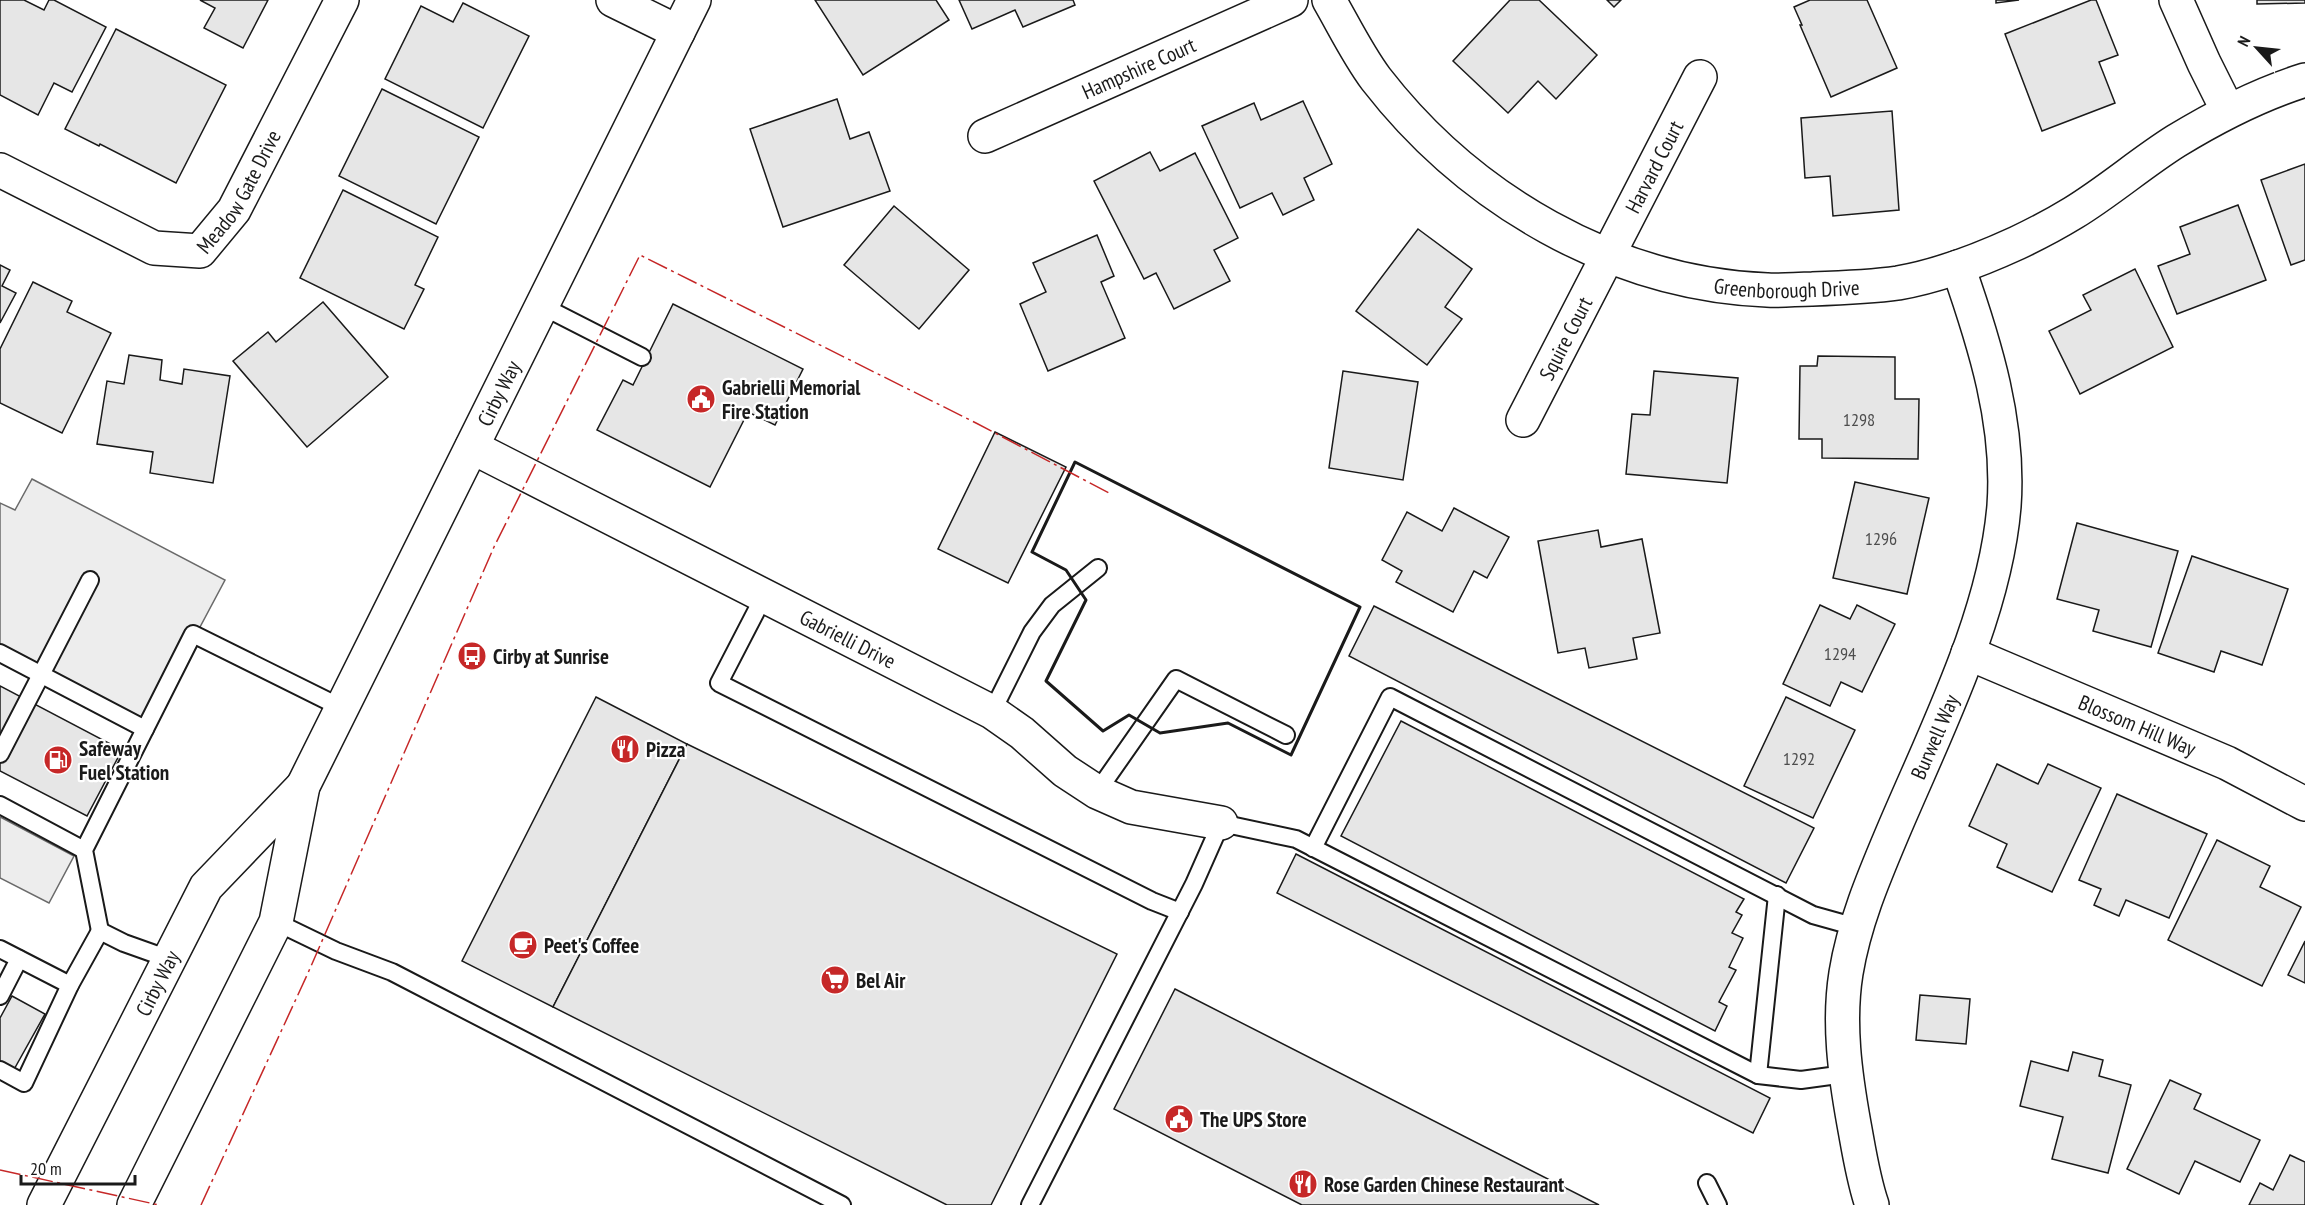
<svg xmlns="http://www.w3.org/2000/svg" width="2305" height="1205" font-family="'PT Sans Narrow',sans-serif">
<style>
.built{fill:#ededed;stroke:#6a6a6a;stroke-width:1.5}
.building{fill:#e6e6e6;stroke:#1a1a1a;stroke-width:1.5}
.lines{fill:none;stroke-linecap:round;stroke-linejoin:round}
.service-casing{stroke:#1a1a1a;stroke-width:20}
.minor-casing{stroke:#1a1a1a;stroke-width:36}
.secondary-casing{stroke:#1a1a1a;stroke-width:36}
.service{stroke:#fff;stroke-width:16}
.minor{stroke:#fff;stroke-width:33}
.secondary{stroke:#fff;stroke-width:33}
.wall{stroke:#1a1a1a;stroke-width:3}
.power{stroke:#c62828;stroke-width:1.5;stroke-dasharray:21 4.5 3 4.5;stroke-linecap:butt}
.labels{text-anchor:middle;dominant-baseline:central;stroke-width:4.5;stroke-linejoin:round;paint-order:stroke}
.number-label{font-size:18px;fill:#4d4d4d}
.street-label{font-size:21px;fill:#1a1a1a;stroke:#fff}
.poi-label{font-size:21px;font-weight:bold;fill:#1a1a1a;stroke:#fff;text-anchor:start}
</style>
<rect width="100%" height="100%" fill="#fff"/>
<g class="built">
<path d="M32,479L225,580L143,734L0,658V503L15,510Z"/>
<path d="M0,817L74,856L49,903L0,878Z"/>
</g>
<g class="building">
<path d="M0,0H24L44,10L49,0H54L106,27L72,92L54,83L38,115L0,95Z"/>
<path d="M200,0H268L243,48L204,28L215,8Z"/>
<path d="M815,0H936L949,20L863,75Z"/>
<path d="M959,0H1073L1075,5L1023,27L1015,10L972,29Z"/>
<path d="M1510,0H1539L1597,55L1556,99L1538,81L1508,113L1453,61Z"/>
<path d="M1607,0H1621L1614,7Z"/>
<path d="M1810,0H1867L1897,68L1831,97L1800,25H1802L1794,7Z"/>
<path d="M1996,0H2019L1996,3Z"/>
<path d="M2091,0H2096L2118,55L2099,62L2115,103L2042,131L2005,34Z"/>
<path d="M2257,0H2305V3L2257,4Z"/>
<path d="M463,3L529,36L483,128L385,79L421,6L453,22Z"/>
<path d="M116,29L226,85L176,183L100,144L99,146L65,129Z"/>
<path d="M382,89L479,137L436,224L339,176Z"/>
<path d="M837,99L850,139L869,132L890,191L783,227L750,129Z"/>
<path d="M1303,101L1332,164L1304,178L1314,200L1283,215L1272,193L1240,208L1202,126L1254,103L1261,120Z"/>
<path d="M1892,111L1899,210L1833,216L1830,176L1805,178L1801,118Z"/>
<path d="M1150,152L1160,171L1195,153L1238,238L1214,250L1230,281L1174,309L1156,273L1144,279L1094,181Z"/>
<path d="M2305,164V260L2291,265L2261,180Z"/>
<path d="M343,190L438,237L415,285L424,289L404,329L300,278Z"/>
<path d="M2238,205L2266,280L2177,314L2158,266L2190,254L2180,227Z"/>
<path d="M894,206L969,270L919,329L844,265Z"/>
<path d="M1418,229L1472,269L1445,307L1462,319L1427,365L1356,311Z"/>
<path d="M1097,235L1114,276L1101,282L1125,338L1048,371L1020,304L1046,292L1033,263Z"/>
<path d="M0,265L10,270L2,286L16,293L0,323Z"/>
<path d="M2135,269L2173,347L2080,394L2049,331L2091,310L2083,295Z"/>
<path d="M33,282L72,301L67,312L111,333L62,433L0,403V349Z"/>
<path d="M323,302L388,377L307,447L233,361L268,332L276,342Z"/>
<path d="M673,304L803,369L775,425L748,412L710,487L597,430L623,380L633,385Z"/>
<path d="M129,355L162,360L160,380L182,384L184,369L230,376L213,483L150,473L153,452L97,444L107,381L124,384Z"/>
<path d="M1818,356L1895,357V399H1919L1918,459L1822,458V439H1799L1800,366H1817Z"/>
<path d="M1343,371L1418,382L1403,480L1329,468Z"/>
<path d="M1654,371L1738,378L1727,483L1626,474L1632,414L1650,415Z"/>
<path d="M995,432L1066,467L1008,583L938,549Z"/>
<path d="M1855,482L1929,498L1907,594L1833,578Z"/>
<path d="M1454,508L1509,537L1487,578L1474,571L1453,612L1396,582L1402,571L1382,560L1407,512L1442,531Z"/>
<path d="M2077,523L2178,551L2151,647L2093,631L2099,610L2057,599Z"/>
<path d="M1598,530L1601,547L1642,539L1660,633L1633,638L1637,659L1589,668L1585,648L1558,653L1538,541Z"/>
<path d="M2192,556L2288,589L2262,665L2221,651L2214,672L2158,653Z"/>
<path d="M1820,605L1850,619L1857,605L1895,624L1862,692L1841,682L1830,706L1783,684Z"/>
<path d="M1374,606L1814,828L1786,883L1349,656Z"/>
<path d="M0,686L122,750L87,816L0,771Z"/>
<path d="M596,697L687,744L553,1007L462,961Z"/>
<path d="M1786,697L1855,730L1813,818L1744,786Z"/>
<path d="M1401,721L1744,899L1736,912L1742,915L1732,933L1743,938L1729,967L1736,970L1719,1002L1727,1006L1715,1031L1341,836Z"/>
<path d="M687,744L1117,954L991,1205H947L553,1007Z"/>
<path d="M1997,764L2038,784L2048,764L2101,788L2052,892L1997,867L2007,844L1969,826Z"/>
<path d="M2117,794L2207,834L2169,918L2126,900L2119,916L2094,905L2101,889L2079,880Z"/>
<path d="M2217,840L2270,866L2260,887L2301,907L2262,986L2168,940Z"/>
<path d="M1296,854L1770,1098L1753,1133L1277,893Z"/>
<path d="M2305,941V983L2288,975Z"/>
<path d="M1175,989L1599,1205H1302L1114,1109Z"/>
<path d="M1920,995L1970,999L1966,1044L1916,1040Z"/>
<path d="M12,996L45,1014L12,1073L0,1066V1018Z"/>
<path d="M2073,1052L2103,1060L2099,1076L2131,1085L2108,1173L2052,1159L2063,1117L2020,1106L2031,1061L2068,1071Z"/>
<path d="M2170,1080L2201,1094L2194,1109L2260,1140L2240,1182L2195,1161L2179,1194L2127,1169Z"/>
<path d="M2290,1155L2305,1162V1205H2249L2260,1183L2273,1190Z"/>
</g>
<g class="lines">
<g class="service-casing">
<g id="service">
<path d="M542,306L642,357"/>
<path d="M764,596L719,683L1152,901L1180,912"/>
<path d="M0,653L145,729"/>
<path d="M992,712L1032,632L1052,605L1098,568"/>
<path d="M0,754L90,580"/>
<path d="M1097,792L1176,679L1286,735"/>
<path d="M0,805L84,850"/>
<path d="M1313,848L1390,697L1813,915L1856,927"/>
<path d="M276,922L336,951L392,972L842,1205"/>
<path d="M100,931L84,850L193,634L342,708"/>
<path d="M0,949L70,985"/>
<path d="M0,996L19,959"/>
<path d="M0,1070L24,1083L70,985L100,931L124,943L169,959"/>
<path d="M1758,1075L1777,895"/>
<path d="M1707,1183L1718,1205"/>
<path d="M1030,1205L1194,884L1221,823L1296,839L1758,1075L1801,1080L1845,1074"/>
</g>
</g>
<g class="minor-casing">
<g id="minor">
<path d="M613,0L678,32"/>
<path id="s1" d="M1329,0C1344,26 1358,55 1376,79C1469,199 1613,284 1767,290C1782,291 1797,289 1812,289C1841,288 1870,287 1898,283C1939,276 1980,260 2017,243C2036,234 2055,224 2073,213C2109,191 2141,163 2176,141C2217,116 2260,94 2305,80"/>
<path d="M2176,0L2204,63L2228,111"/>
<path id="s2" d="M985,136L1291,0"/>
<path id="s3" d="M0,170L154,248L200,251L234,210L342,0"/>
<path id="s4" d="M1523,420L1700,77"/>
<path id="s5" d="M472,447L992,712L1022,733L1065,771L1097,792L1131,807L1221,823"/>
<path id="s6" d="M1968,653L2227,763L2305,804"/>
<path id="s7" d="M1872,1205C1863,1179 1859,1151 1854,1124C1845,1074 1838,1023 1846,973C1854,924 1873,879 1892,834C1935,732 1995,616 2004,506C2010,424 1985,344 1958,267"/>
</g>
</g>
<g class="secondary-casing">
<g id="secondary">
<path id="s8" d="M44,1205L206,887L303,786"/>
<path id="s9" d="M134,1205L276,922L303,786L694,0"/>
</g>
</g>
<use href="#service" class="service"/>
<use href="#minor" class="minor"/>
<use href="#secondary" class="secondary"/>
<path class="wall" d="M1075,462L1360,607L1291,755L1228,723L1160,733L1129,715L1103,731L1046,681L1086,600L1066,570L1032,552Z"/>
<g class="power">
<path d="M0,1170L159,1205"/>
<path d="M201,1205L308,973L494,547L640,255L976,423L1109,493"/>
</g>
</g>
<defs>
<g id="civic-disc" transform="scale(1.5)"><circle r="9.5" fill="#c62828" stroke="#fff"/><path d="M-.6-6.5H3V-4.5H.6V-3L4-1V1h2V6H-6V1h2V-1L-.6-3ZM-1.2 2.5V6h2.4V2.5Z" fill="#fff"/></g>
<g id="bus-disc" transform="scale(1.5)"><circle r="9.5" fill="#c62828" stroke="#fff"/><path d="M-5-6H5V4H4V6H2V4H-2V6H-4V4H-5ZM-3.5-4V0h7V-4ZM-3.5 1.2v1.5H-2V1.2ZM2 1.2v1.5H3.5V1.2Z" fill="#fff"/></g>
<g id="restaurant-disc" transform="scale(1.5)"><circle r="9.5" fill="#c62828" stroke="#fff"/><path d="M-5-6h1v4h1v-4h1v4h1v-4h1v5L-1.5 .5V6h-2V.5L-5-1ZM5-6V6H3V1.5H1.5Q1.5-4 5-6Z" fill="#fff"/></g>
<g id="fuel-disc" transform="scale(1.5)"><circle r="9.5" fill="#c62828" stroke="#fff"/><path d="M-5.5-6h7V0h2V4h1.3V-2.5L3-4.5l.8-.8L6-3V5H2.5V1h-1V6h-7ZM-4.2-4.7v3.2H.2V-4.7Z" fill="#fff"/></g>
<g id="cafe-disc" transform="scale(1.5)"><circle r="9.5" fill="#c62828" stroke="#fff"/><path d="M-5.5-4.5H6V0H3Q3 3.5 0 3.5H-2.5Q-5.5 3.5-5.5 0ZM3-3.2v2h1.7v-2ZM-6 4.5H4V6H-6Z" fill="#fff"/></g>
<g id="supermarket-disc" transform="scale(1.5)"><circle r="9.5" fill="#c62828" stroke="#fff"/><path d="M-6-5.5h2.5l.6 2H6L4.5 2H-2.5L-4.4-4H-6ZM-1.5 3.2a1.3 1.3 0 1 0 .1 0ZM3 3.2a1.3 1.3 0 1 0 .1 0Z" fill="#fff"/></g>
</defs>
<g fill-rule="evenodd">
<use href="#civic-disc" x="701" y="399"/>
<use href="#bus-disc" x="472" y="656"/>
<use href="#restaurant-disc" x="625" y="749"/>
<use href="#fuel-disc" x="58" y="760"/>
<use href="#cafe-disc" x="523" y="945"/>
<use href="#supermarket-disc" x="835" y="980"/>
<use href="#civic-disc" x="1179" y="1119"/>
<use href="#restaurant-disc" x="1303" y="1184"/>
</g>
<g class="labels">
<g class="number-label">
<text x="1859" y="419">1298</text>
<text x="1881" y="538">1296</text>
<text x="1840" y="653">1294</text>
<text x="1799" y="758">1292</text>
</g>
<g class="street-label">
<text stroke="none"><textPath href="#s2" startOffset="168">Hampshire Court</textPath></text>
<text stroke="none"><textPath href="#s4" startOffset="285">Harvard Court</textPath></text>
<text stroke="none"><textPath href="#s3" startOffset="290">Meadow Gate Drive</textPath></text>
<text stroke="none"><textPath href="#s1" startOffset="570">Greenborough Drive</textPath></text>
<text stroke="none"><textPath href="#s4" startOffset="92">Squire Court</textPath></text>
<text stroke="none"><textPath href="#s9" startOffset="894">Cirby Way</textPath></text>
<text stroke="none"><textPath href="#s5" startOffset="422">Gabrielli Drive</textPath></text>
<text stroke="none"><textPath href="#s6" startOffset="184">Blossom Hill Way</textPath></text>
<text stroke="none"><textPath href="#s7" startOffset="488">Burwell Way</textPath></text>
<text stroke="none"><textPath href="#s8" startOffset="249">Cirby Way</textPath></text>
</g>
<g class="poi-label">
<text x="722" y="387">Gabrielli Memorial<tspan x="722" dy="24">Fire Station</tspan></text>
<text x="493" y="656">Cirby at Sunrise</text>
<text x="79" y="748">Safeway<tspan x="79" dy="24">Fuel Station</tspan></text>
<text x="646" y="749">Pizza</text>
<text x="544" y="945">Peet's Coffee</text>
<text x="856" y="980">Bel Air</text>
<text x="1200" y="1119">The UPS Store</text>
<text x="1324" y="1184">Rose Garden Chinese Restaurant</text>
</g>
</g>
<g transform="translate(2257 48) rotate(297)" stroke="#ffffff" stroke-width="4.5" paint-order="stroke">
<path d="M0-4.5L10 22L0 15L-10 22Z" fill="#1a1a1a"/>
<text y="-9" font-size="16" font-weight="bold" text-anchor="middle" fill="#1a1a1a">N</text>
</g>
<path d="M21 1175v9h114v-9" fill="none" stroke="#1a1a1a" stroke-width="3"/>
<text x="30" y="1175" font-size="18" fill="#1a1a1a" stroke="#ffffff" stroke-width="4.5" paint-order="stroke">20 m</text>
</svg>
